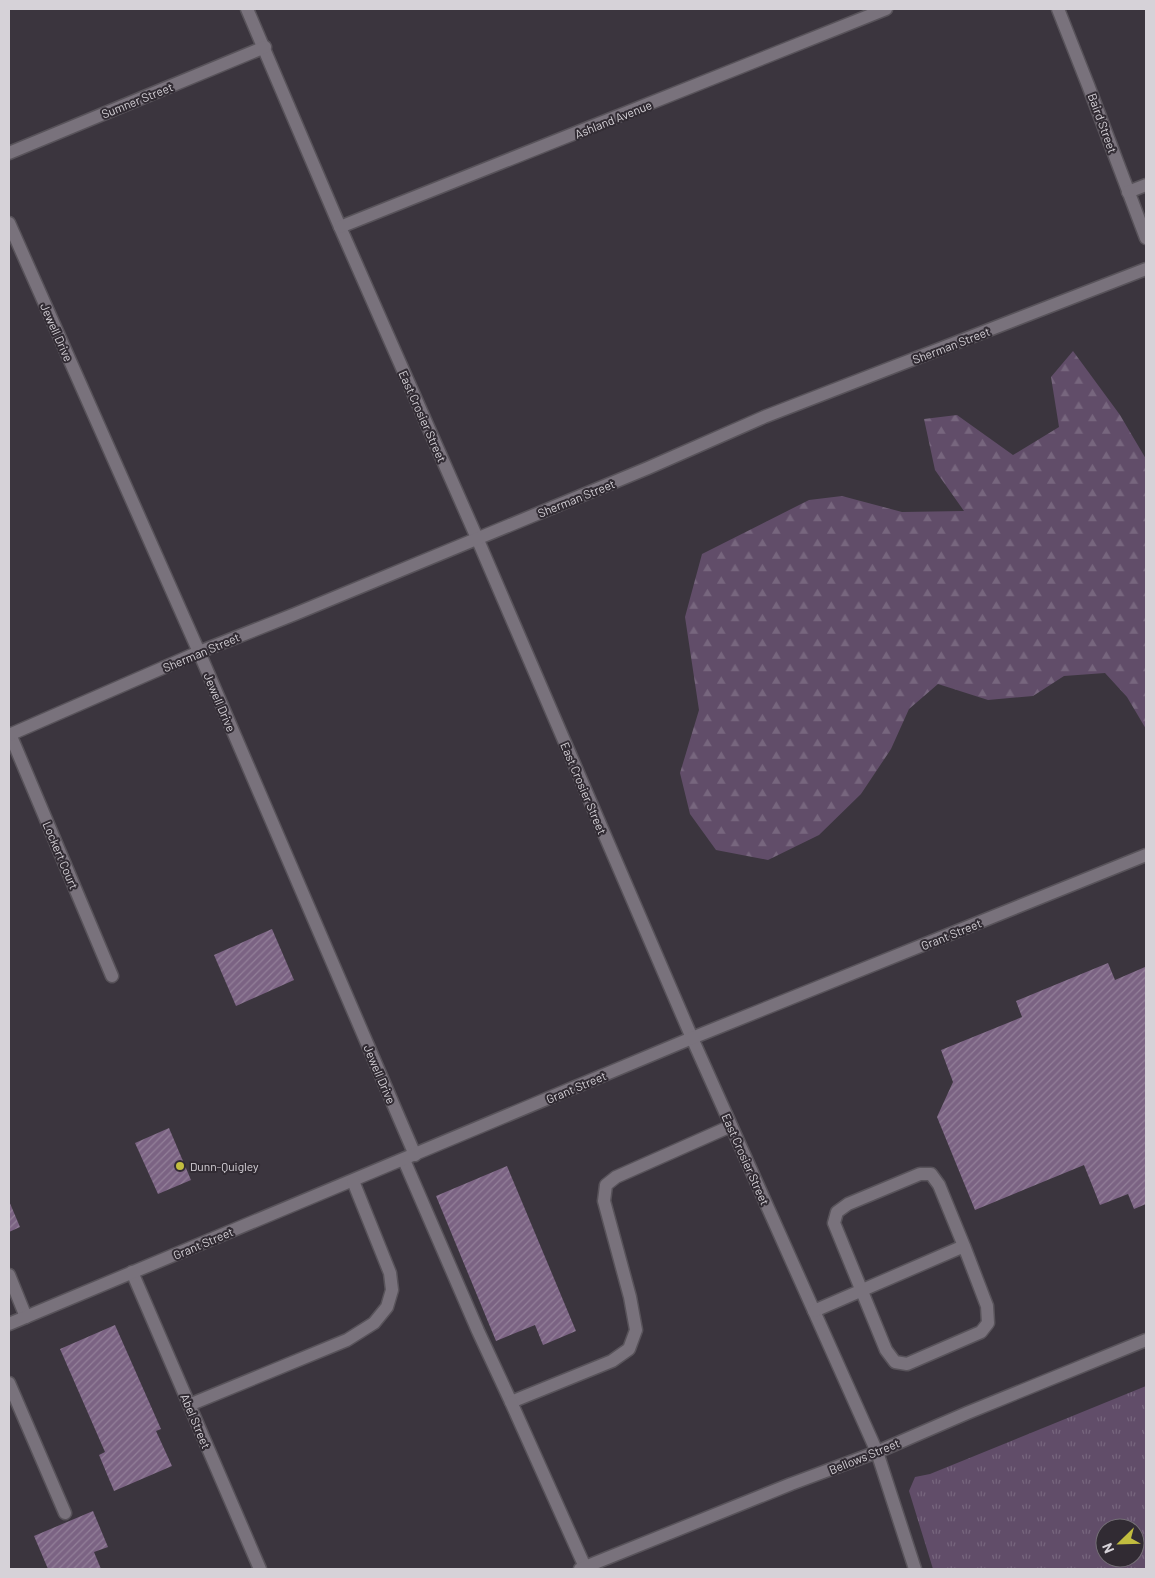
<svg xmlns="http://www.w3.org/2000/svg" width="1155" height="1578" font-family="Barlow,sans-serif">
<style>
.grass{fill:url(#grass-tufts);fill-rule:evenodd}
.forest{fill:url(#forest-firs)}
.building{fill:url(#building-hatch)}
.lines{fill:none;stroke-linecap:round;stroke-linejoin:round}
.minor-casing{stroke:#58535a;stroke-width:15}
.minor{stroke:#79727c;stroke-width:12}
.poi-dot{fill:#c2bd3f;stroke:#312b33;stroke-width:2}
.labels{text-anchor:middle;dominant-baseline:central;stroke-width:4;stroke-linejoin:round;paint-order:stroke}
.street-label{font-size:12px;fill:#d6d2d8;stroke:#312b33}
.poi-label{font-size:12px;fill:#d6d2d8;stroke:#312b33;text-anchor:start}
</style>
<defs>
<pattern id="grass-tufts" width="24" height="20" patternUnits="userSpaceOnUse" patternTransform="scale(1.25)"><rect width="24" height="20" fill="#614d69"/><path d="M3 7l-1-3M5 7V3M7 7l1-3M15 17l-1-3M17 17v-4M19 17l1-3" fill="none" stroke="#77667e"/></pattern>
<pattern id="forest-firs" width="22" height="20" patternUnits="userSpaceOnUse" patternTransform="scale(1.25)"><rect width="22" height="20" fill="#614d69"/><path d="M5 1l3.5 6h-7zM16 11l3.5 6h-7z" fill="#77667e"/></pattern>
<pattern id="building-hatch" width="6" height="6" patternUnits="userSpaceOnUse" patternTransform="scale(1.25)"><rect width="6" height="6" fill="#7b6383"/><path d="M-1 1l2-2M0 6l6-6M5 7l2-2" fill="none" stroke="#938099"/></pattern>
</defs>
<rect width="100%" height="100%" fill="#3b353e"/>
<path class="grass" d="M1146,1386V1569H933L909,1491L915,1477L930,1474ZM1105,1528H1135V1558H1105Z"/>
<path class="forest" d="M1073,351L1120,415L1146,459V729L1127,697L1105,673L1064,676L1033,696L988,700L938,684L909,709L891,749L861,794L819,835L768,860L716,850L690,814L680,773L699,710L685,617L702,554L809,500L842,496L902,512L964,511L935,470L924,419L957,415L1013,455L1059,427L1051,377Z"/>
<g class="building">
<path d="M272,929L294,980L236,1006L214,955Z"/>
<path d="M1108,963L1115,980L1145,967L1146,969V1204L1134,1209L1128,1194L1100,1205L1084,1165L975,1210L937,1117L953,1082L941,1050L1022,1017L1016,1001Z"/>
<path d="M169,1128L191,1180L158,1194L135,1143Z"/>
<path d="M507,1166L576,1331L543,1345L535,1325L496,1341L436,1196Z"/>
<path d="M9,1201L20,1227L9,1232Z"/>
<path d="M115,1325L161,1429L156,1431L172,1466L114,1491L99,1455L105,1452L60,1349Z"/>
<path d="M93,1511L108,1547L94,1552L101,1569H48L34,1536Z"/>
</g>
<g class="lines">
<g class="minor-casing">
<g id="minor">
<path d="M247,9L340,227L477,538L692,1038L877,1452L915,1569"/>
<path d="M1058,9L1088,85L1146,238"/>
<path d="M9,153L265,47"/>
<path d="M1128,192L1146,185"/>
<path d="M9,223L199,652L415,1155"/>
<path d="M340,227L886,9"/>
<path d="M10,734L112,976"/>
<path d="M9,735L199,652L295,614L648,468L764,417L1146,269"/>
<path d="M404,1160L478,1331L511,1402L612,1361L629,1349L636,1330L630,1297L604,1201L606,1185L616,1177L731,1126"/>
<path d="M132,1272L260,1569"/>
<path d="M9,1275L26,1317"/>
<path d="M814,1311L964,1246L987,1306L988,1323L981,1332L907,1364L895,1362L886,1350L834,1223L837,1212L848,1204L920,1174H931L939,1185L964,1246"/>
<path d="M9,1324L692,1038L1146,855"/>
<path d="M9,1383L65,1513"/>
<path d="M511,1402L585,1567"/>
<path d="M189,1405L347,1340L374,1323L387,1307L392,1290L390,1273L353,1181"/>
<path d="M580,1569L791,1484L877,1452L967,1413L1146,1340"/>
</g>
</g>
<use href="#minor" class="minor"/>
</g>
<circle class="poi-dot" cx="180" cy="1166" r="5"/>
<g class="labels">
<g class="street-label">
<text transform="translate(137 100) rotate(-22)">Sumner Street</text>
<text transform="translate(613 119) rotate(-22)">Ashland Avenue</text>
<text transform="translate(1103 123) rotate(70)">Baird Street</text>
<text transform="translate(57 332) rotate(66)">Jewell Drive</text>
<text transform="translate(951 345) rotate(-21)">Sherman Street</text>
<text transform="translate(423 416) rotate(66)">East Crosier Street</text>
<text transform="translate(576 498) rotate(-22)">Sherman Street</text>
<text transform="translate(201 652) rotate(-23)">Sherman Street</text>
<text transform="translate(220 702) rotate(67)">Jewell Drive</text>
<text transform="translate(584 788) rotate(67)">East Crosier Street</text>
<text transform="translate(61 855) rotate(67)">Lockert Court</text>
<text transform="translate(951 934) rotate(-22)">Grant Street</text>
<text transform="translate(380 1074) rotate(67)">Jewell Drive</text>
<text transform="translate(576 1087) rotate(-23)">Grant Street</text>
<text transform="translate(746 1159) rotate(66)">East Crosier Street</text>
<text transform="translate(203 1243) rotate(-23)">Grant Street</text>
<text transform="translate(196 1421) rotate(67)">Abel Street</text>
<text transform="translate(864 1456) rotate(-22)">Bellows Street</text>
</g>
<g class="poi-label">
<text x="190" y="1166">Dunn-Quigley</text>
</g>
</g>
<rect width="1155" height="1578" fill="none" stroke="#d6d2d8" stroke-width="20"/>
<g transform="translate(1120 1543) rotate(247)"><circle r="24" fill="#312b33" stroke="#736e75"/>
<path d="M0-4L9 19L0 12L-9 19Z" fill="#c2bd3f"/>
<text y="-8" font-size="14" font-weight="bold" text-anchor="middle" fill="#d6d2d8">N</text>
</g>
</svg>
